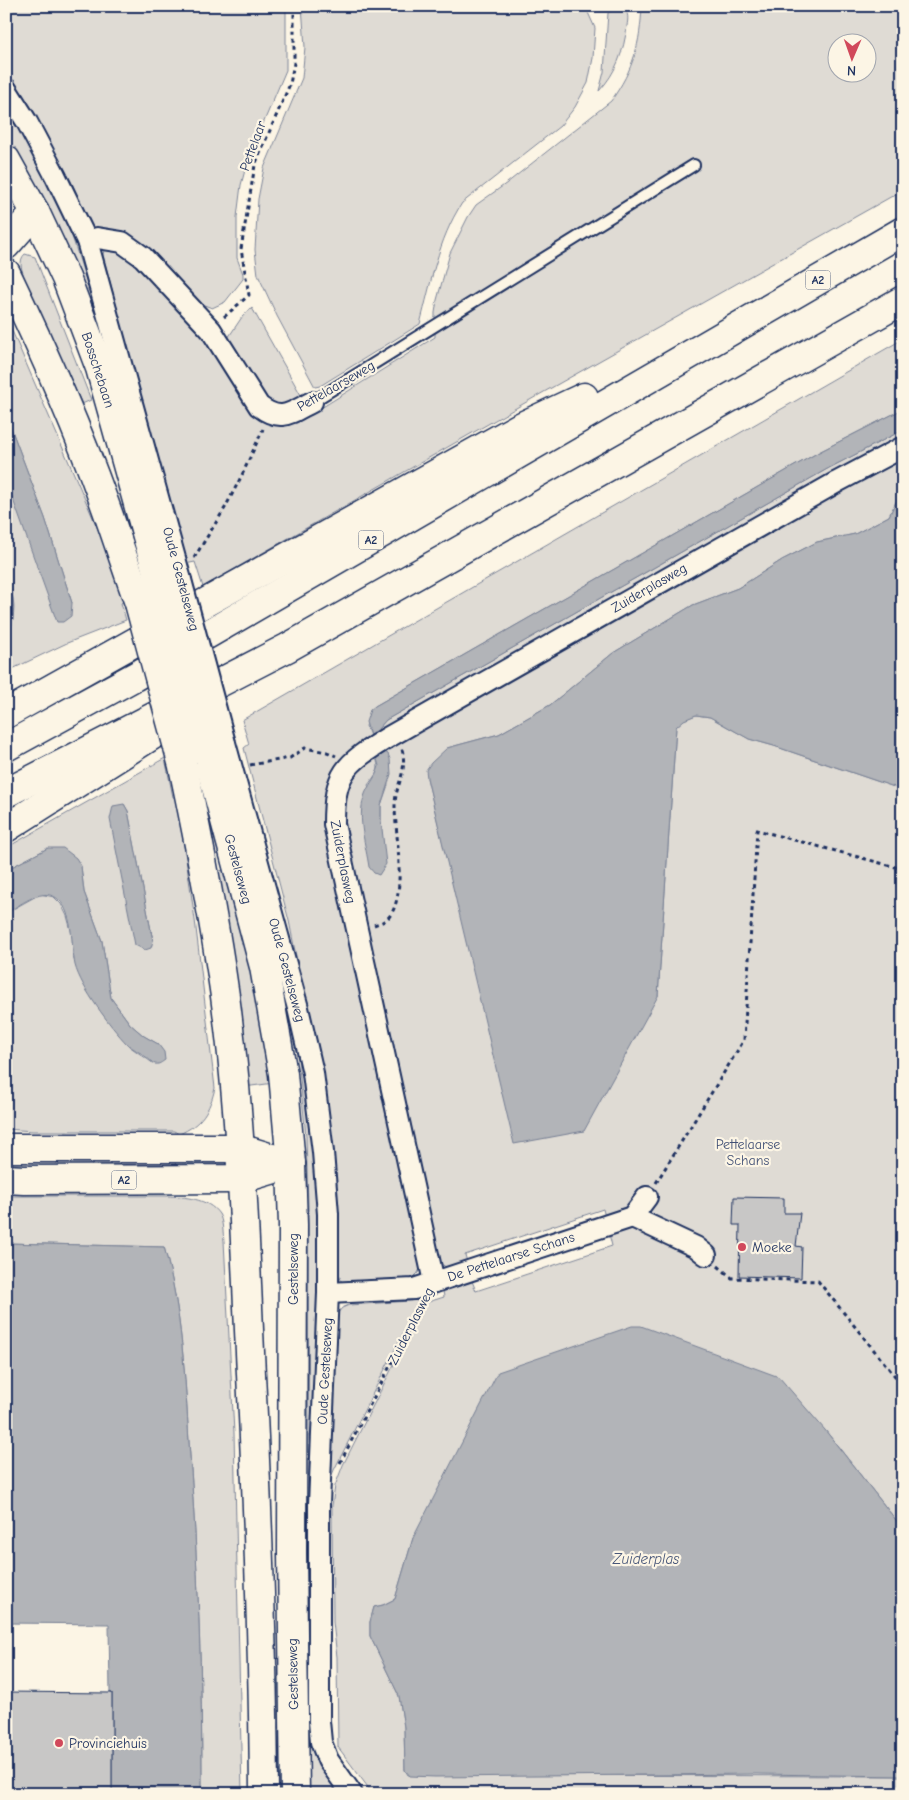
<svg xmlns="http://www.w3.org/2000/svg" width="909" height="1800" font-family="'Comic Neue',sans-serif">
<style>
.green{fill:#dfdbd4;stroke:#7d8599;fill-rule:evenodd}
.water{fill:#b2b4b8;stroke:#767f94}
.building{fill:#c8c7c6;stroke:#1b2f5e}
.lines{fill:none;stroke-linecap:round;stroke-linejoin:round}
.service-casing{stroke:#1b2f5e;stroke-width:14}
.minor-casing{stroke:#1b2f5e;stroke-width:24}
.secondary-casing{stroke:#1b2f5e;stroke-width:31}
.motorway-casing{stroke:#1b2f5e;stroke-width:31}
.path{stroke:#1b2f5e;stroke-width:3;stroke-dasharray:4 4;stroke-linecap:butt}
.service{stroke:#fcf5e5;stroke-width:10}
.minor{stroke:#fcf5e5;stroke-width:20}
.secondary{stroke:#fcf5e5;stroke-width:28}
.motorway{stroke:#fcf5e5;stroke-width:28}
.minor-bridge-casing{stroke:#1b2f5e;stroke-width:24;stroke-linecap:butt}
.secondary-bridge-casing{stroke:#1b2f5e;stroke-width:31;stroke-linecap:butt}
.minor-bridge{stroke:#fcf5e5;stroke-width:20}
.secondary-bridge{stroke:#fcf5e5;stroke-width:28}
.poi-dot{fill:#d1495b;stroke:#fcf5e5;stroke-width:2}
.labels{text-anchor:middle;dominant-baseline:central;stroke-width:4.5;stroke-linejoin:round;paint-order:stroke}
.shield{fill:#fcf5e5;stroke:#5e6a86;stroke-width:1}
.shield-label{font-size:12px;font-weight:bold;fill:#1b2f5e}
.street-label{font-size:14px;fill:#1b2f5e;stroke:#fcf5e5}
.park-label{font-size:14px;fill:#425176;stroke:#fcf5e5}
.poi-label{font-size:14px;fill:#1b2f5e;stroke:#fcf5e5;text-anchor:start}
.water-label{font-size:15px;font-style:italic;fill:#485779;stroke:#fcf5e5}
</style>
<rect width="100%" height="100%" fill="#fcf5e5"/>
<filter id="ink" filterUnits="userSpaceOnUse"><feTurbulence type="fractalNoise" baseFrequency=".02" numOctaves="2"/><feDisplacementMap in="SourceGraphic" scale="10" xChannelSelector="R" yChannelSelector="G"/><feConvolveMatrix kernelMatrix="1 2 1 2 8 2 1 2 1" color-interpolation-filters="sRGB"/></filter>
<g filter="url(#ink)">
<g class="green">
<path d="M6,6H286V70L248,159L241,185L237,217V258L243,274V279L225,302L212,308L199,303L179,279L144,248L100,234L92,228L71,181L34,114L6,73Z"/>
<path d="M302,6H585L595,28L593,58L588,83L575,107L560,126L462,203C438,240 431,283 420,324L320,386L315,387L277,316L258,275L255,250L258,199L264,168L302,78L305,47Z"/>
<path d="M642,6H903V190L544,392L203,587L195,562L185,564L103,255L104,250L109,247C153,262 197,325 224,363C231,373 240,384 245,395C249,401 251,409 254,416L268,422L297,423L435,337V313L437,300L450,253L468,217L476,205L507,183L611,101C634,68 640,45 642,6ZM836,42H866V72H836Z"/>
<path d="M615,7L624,8C629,14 628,19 627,26C624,51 616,73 599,91L604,72L608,13Z"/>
<path d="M6,104L54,194L72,236L103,334L49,211L6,140Z"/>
<path d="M25,254L35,257L91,400L82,404L24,277C22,270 18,260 25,254Z"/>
<path d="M252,308L302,397L285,408L269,406L228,338L242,317Z"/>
<path d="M6,317L100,534L124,601L121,603L126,620L67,643L6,672C6,663 5,653 7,644C12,620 20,605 6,580V480L13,496L72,603L45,518L6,415Z"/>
<path d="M903,339V409L819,452L375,706L366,726L371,738L336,780L422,1265L418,1273L411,1280L343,1285L338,1272L306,1006L289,921L244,748L249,744L242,720Z"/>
<path d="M903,430V441L379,734L378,729L386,720L829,468Z"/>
<path d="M903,453V492L900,494L889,516L855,534L817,542L782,560L738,588L693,605L613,653L550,705L499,734L447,748L427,778L457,901L658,996L676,727L683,720L696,715L710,717L749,739L774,746L903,790V1529L825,1430L413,1538L395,1599L383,1605L374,1607L370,1622V1636L399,1696L404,1727L405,1770L408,1775L903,1776V1794H373L338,1747L337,1657L333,1622L332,1506L335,1486L343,1465L425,1303L444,1297L443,1291L472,1281L476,1291L612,1246L603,1209L465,1255L468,1265C455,1269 449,1271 439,1262L339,804L344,785L375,753C380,771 379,770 368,785L381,820V805L388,785L383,747Z"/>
<path d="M165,758L173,797L177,798L195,920L215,1088C210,1110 201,1125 179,1134L174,1131H33L6,1129V913L40,894L54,897L61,904L67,916L72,934L73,957L84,985L129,1046L154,1064L158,1044L144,1036L130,1024L111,998L102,941L84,892L81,866L48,848L6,870V848ZM124,804L128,811L153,941Z"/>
<path d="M228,869L251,959L274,1083L244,1087L215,872Z"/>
<path d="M294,1019L308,1073L321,1191L314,1506L309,1515L308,1206L306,1136Z"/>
<path d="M6,1157L175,1159L176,1167L6,1168Z"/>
<path d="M6,1196H167C184,1197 208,1198 219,1214C223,1220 223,1234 224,1241L234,1433L242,1794H202C202,1676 198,1559 189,1442C185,1377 182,1310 164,1247L6,1243Z"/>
<path d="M421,1298L334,1470L327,1487L337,1314L342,1308L349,1305L410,1301Z"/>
<path d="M309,1740L343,1794H308Z"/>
</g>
<g class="water">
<path d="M903,409V430L829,468L386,720L378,729L385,752L388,754L390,759L391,774L381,805V820L386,864L379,875L374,873L369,867C366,846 357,819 364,797C367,786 376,778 379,766L366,722L370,710L375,706L819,452Z"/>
<path d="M6,415L45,518L72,603L71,616L63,622H57L6,480Z"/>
<path d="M903,492V790L774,746L749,739L710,717L696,715L684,720L676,727L658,996L584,1131L514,1144L427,778L426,770L431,763L447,748L499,734L550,705L613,653L693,605L738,588L782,560L817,542L855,534L889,516L900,494Z"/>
<path d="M6,580C18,601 14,624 6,645Z"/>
<path d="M124,804L128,811L153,941L151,948L145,950L135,945L110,819L113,806Z"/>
<path d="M48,848H63L76,858L81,866L84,892L102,941L111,998L130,1024L144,1036L158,1044L164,1052L165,1060C162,1062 159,1065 155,1064C152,1063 149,1059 146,1057C140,1052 133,1049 127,1044C110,1026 81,988 75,965C71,947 74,908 55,897C40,888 19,906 6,913V870Z"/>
<path d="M6,1243L164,1247C182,1310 185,1377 189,1442C198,1559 202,1676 202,1794H112V1693H110L109,1624L6,1623Z"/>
<path d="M632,1326H641L779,1377L825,1430L903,1529V1776L756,1774L435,1777L410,1776L405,1770L404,1727L399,1696L370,1636V1622L374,1607L383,1605L395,1599L413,1538L498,1372Z"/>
</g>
<g class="building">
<path d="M734,1197L784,1198V1213H800L796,1246L802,1247L801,1278L739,1276L740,1225H733Z"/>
<path d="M6,1692L112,1693V1794H6Z"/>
</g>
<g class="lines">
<g class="service-casing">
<path id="service" d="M312,402L694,165"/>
</g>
<g class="minor-casing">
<g id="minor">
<path d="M6,89L27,122L55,175L87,241L181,580"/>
<path d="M87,241L97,238L122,242L143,257L211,330L259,406C281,423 290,413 312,402"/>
<path d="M225,743L298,1008L313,1073L323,1152L328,1214V1293L319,1504V1721L321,1742L328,1760L352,1794"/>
<path d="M632,1217L696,1247L706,1255"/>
<path d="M434,1282L334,824C334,773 345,764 387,738L837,482L903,447"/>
<path d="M328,1293L414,1289L632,1217L647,1197"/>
</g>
</g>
<g class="secondary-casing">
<g id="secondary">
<path d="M6,160L35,212L66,278L100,368L162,590"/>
<path d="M6,273C42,348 76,424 104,502C116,535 127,570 139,603"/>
<path d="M207,753L264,967L283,1074L291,1164L293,1225L292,1553L295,1794"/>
<path d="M183,766C199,842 214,919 225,996C242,1121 245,1248 251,1374C258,1514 263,1654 264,1794"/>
</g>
</g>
<g class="motorway-casing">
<g id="motorway">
<path d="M6,245L35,212"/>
<path d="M6,714L518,428L584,397"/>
<path d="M6,747L134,677L903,231"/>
<path d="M6,793L287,648L903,300"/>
<path d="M6,828L156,733"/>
<path d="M6,1148H239L291,1164"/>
<path d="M6,1179L24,1180L241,1179L291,1164"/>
</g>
</g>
<g class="path">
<path d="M224,317L249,295L241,249L255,165L290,84L294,63V6"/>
<path d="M194,558L225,508L242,475L263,429"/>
<path d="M250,765L290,758L305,748L327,752L336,756"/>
<path d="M374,925C379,923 385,922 388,918C408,897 395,834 395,806C395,784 408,774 402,749"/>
<path d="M656,1183L744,1040L757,830L903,869"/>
<path d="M718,1266L732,1278L818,1281L903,1386"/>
<path d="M340,1463L422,1304"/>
</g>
<use href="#service" class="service"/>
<use href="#minor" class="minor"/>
<use href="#secondary" class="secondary"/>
<use href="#motorway" class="motorway"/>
<g class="minor-bridge-casing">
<path id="minor-bridge" d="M181,580L225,743"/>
</g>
<g class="secondary-bridge-casing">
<g id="secondary-bridge">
<path d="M162,590L207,753"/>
<path d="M139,603L183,766"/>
</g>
</g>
<use href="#minor-bridge" class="minor-bridge"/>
<use href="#secondary-bridge" class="secondary-bridge"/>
</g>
</g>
<g class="poi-dot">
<circle cx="742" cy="1247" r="5"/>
<circle cx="59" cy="1743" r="5"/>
</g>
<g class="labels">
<g class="shield">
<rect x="805.5" y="270.5" width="25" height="19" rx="4"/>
<rect x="358.5" y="530.5" width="25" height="19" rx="4"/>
<rect x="111.5" y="1170.5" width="25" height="19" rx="4"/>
</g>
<g class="shield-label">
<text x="818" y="280">A2</text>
<text x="371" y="540">A2</text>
<text x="124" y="1180">A2</text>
</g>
<g class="street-label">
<text transform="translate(253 146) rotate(-70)">Pettelaar</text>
<text transform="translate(98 370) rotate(72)">Bosschebaan</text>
<text transform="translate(336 386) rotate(-30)">Pettelaarseweg</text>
<text transform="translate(181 579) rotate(75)">Oude Gestelseweg</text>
<text transform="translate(649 588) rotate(-30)">Zuiderplasweg</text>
<text transform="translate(343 862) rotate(79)">Zuiderplasweg</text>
<text transform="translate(238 869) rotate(75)">Gestelseweg</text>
<text transform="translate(287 970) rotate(75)">Oude Gestelseweg</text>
<text transform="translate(511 1257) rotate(-18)">De Pettelaarse Schans</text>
<text transform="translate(293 1269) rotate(-90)">Gestelseweg</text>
<text transform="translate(411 1326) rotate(-63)">Zuiderplasweg</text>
<text transform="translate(325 1371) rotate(-87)">Oude Gestelseweg</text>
<text transform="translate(293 1674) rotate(-91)">Gestelseweg</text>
</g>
<g class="park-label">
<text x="748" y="1144">Pettelaarse<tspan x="748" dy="16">Schans</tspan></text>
</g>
<g class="poi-label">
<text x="752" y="1247">Moeke</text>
<text x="69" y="1743">Provinciehuis</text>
</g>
<g class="water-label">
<text x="646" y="1559">Zuiderplas</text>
</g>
</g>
<rect width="909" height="1800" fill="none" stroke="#fcf5e5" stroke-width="25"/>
<rect x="12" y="12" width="884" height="1775" fill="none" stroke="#1b2f5e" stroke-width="2" filter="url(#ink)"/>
<g transform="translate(852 58) rotate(182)"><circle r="24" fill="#fcf5e5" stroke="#a2a6af"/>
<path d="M0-4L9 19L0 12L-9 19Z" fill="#d1495b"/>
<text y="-8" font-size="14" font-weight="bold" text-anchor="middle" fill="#1b2f5e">N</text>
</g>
</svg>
